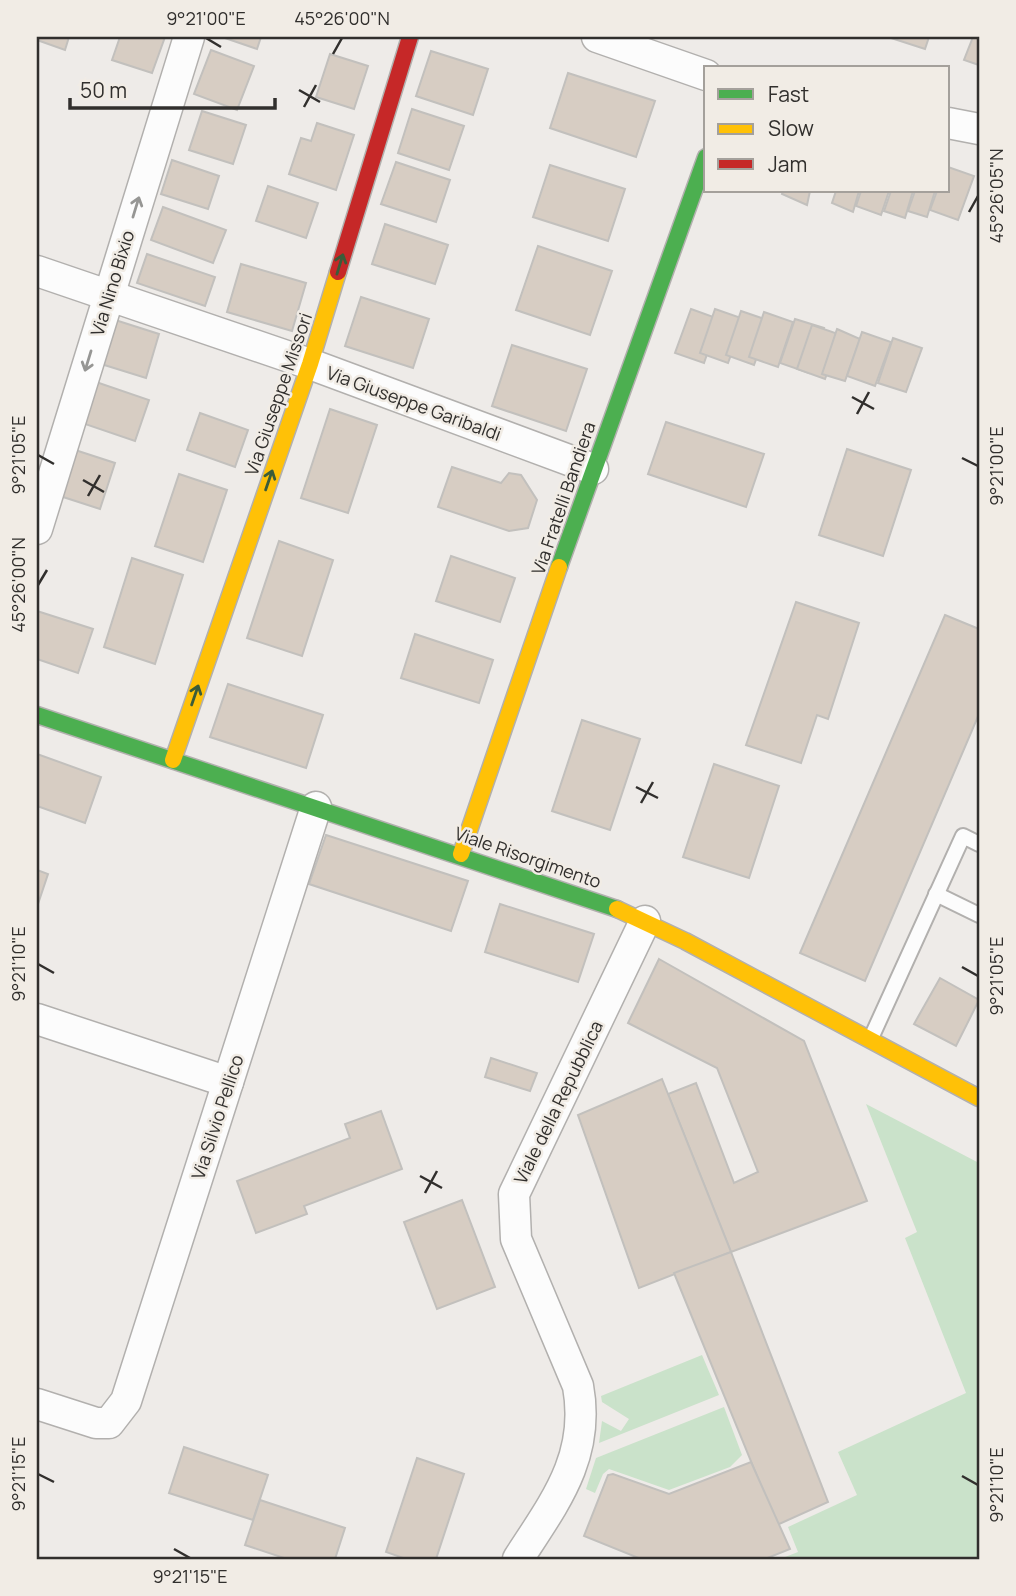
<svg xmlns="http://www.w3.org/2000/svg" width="1016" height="1596" font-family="Manrope,sans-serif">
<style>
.green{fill:#cae2ca}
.building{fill:#d7cdc3;stroke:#c2c0bd;stroke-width:2}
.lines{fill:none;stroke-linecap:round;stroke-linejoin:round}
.lane-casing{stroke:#b2b0ae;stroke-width:18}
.street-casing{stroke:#b2b0ae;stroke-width:33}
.fast-casing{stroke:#b2b0ae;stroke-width:19}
.slow-casing{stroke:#b2b0ae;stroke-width:19}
.jam-casing{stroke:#b2b0ae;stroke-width:19}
.lane{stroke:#fcfcfc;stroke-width:14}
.street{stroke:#fcfcfc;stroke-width:30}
.fast{stroke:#4caf50;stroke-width:16}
.slow{stroke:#ffc107;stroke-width:16}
.jam{stroke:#c62828;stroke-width:16}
.oneway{stroke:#969694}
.oneway2{stroke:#3a5c39}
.ticks{fill:none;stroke:#312f2d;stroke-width:2.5}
.labels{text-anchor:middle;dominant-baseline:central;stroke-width:5;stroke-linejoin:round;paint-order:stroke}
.street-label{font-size:18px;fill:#312f2d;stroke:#f1ece5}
.neatline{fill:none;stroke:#312f2d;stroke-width:2.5}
.ticks-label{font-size:18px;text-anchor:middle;fill:#312f2d}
</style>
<rect width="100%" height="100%" fill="#eeebe8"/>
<g class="green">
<path d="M866,1104L979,1163V1559H780L798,1552L788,1527L857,1495L838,1452L966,1393L905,1238L917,1232Z"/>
<path d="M702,1355L719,1395L599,1443L602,1421L621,1431L629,1419L602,1402L601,1396Z"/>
<path d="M724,1407L742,1455L730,1467L669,1490L609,1469L603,1474L595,1493L586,1489L596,1458Z"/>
</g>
<g class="building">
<path d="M37,37H69L65,50L37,40Z"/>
<path d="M120,37H165L152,73L112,60Z"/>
<path d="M222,37H261L257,49Z"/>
<path d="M888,37H929L925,49Z"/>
<path d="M973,37H979V65L964,60Z"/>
<path d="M211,50L254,66L237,110L194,94Z"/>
<path d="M431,51L488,69L473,115L416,96Z"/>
<path d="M330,54L368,66L354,109L316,97Z"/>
<path d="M568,73L655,101L636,157L550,128Z"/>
<path d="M412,109L464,126L449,170L398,153Z"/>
<path d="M202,111L246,125L233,164L189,150Z"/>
<path d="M317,123L354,135L336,190L289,174L301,138L311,141Z"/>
<path d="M172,160L219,176L208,209L161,194Z"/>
<path d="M396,162L450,180L436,222L381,204Z"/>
<path d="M550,165L625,189L608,241L533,217Z"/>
<path d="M948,167L974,176L958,220L930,210L937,191H948Z"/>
<path d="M268,186L318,203L306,238L256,221Z"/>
<path d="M783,191H810L807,205L782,194Z"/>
<path d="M836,191H859L853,212L832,203Z"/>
<path d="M861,191H889L881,215L856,206Z"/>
<path d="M891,191H913L905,218L884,211Z"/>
<path d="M915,191H935L927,217L908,211Z"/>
<path d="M163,207L226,230L213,263L151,240Z"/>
<path d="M385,224L448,245L435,284L372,264Z"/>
<path d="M538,246L612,271L590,335L516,310Z"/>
<path d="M147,254L215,277L205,306L137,283Z"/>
<path d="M241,264L306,283L292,331L227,312Z"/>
<path d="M361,297L429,319L413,368L345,346Z"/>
<path d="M691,309L719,319L704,363L675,353Z"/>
<path d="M715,309L744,319L728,363L700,353Z"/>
<path d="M741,311L770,321L754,365L726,355Z"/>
<path d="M764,312L793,322L778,367L749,357Z"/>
<path d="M112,319L159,334L146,378L98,363Z"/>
<path d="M795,319L824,328L809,373L780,363Z"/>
<path d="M812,325L841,335L825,379L797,369Z"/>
<path d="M837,329L860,339L845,381L822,374Z"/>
<path d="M862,332L891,342L875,386L847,376Z"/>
<path d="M893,338L922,348L906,392L878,383Z"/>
<path d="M512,345L587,369L566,431L492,406Z"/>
<path d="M96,382L149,400L135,441L82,423Z"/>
<path d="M330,409L377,425L348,513L301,498Z"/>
<path d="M200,413L248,430L235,467L187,450Z"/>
<path d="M666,422L764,454L746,507L648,474Z"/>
<path d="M72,449L115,463L100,509L57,495Z"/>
<path d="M847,449L911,470L883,556L819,535Z"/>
<path d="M452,467L501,483L509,473L521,475L537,500L528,528L509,531L438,507Z"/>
<path d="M179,474L227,490L203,562L155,546Z"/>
<path d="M279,541L333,560L302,656L247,638Z"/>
<path d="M451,556L515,578L500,622L436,601Z"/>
<path d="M132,558L183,575L155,664L104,647Z"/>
<path d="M796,602L859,623L828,719L817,715L801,763L746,745Z"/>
<path d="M37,611L93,629L78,673L37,659Z"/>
<path d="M945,615L979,629V714L865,981L800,953Z"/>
<path d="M415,634L493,660L479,703L401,678Z"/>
<path d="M228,684L323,715L306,768L210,737Z"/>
<path d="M582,720L640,739L610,830L552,811Z"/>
<path d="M37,754L101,777L85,823L37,806Z"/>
<path d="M714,764L779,786L749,878L683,857Z"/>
<path d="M326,835L468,881L451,931L309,884Z"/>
<path d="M37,870L48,874L37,907Z"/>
<path d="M500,904L594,934L578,982L485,952Z"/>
<path d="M659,959L804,1041L867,1201L731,1252L668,1094L696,1083L734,1183L758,1172L717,1068L628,1023Z"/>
<path d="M940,978L979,1000L956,1046L914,1024Z"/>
<path d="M491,1058L537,1073L530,1091L485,1077Z"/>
<path d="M662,1079L731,1252L639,1288L578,1115Z"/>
<path d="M381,1111L402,1169L304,1206L307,1214L256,1233L237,1181L350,1138L345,1124Z"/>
<path d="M462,1200L495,1287L437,1309L404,1222Z"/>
<path d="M731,1252L828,1502L777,1525L674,1273Z"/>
<path d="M184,1447L268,1475L253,1520L169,1493Z"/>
<path d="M417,1458L464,1474L436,1559H406L386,1552Z"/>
<path d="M751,1462L790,1549L765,1559H641L584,1536L608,1475L613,1474L669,1494Z"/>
<path d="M260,1500L345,1528L335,1559H287L245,1545Z"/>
</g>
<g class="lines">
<g class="lane-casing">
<g id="lane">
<path d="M936,894L979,915"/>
<path d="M871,1038L963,836L979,844"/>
</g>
</g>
<g class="street-casing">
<g id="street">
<path d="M597,37L706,75"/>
<path d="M948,123L979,129"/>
<path d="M37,271L310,364L593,469"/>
<path d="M37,529L189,37"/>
<path d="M37,1019L228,1082"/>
<path d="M37,1404L96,1423H109L126,1401L316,807"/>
<path d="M518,1559C554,1503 591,1457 578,1386L516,1239L514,1194L645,921"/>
</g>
</g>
<g class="fast-casing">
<g id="fast">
<path d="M559,567L706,157"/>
<path d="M37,715L617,909"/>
</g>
</g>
<g class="slow-casing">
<g id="slow">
<path d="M173,760L310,364L338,272"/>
<path d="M461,854L559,567"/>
<path d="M617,909L685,941L979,1098"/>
</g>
</g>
<g class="jam-casing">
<path id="jam" d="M338,272L410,37"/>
</g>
<use href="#lane" class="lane"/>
<use href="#street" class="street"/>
<use href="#fast" class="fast"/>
<use href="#slow" class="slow"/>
<use href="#jam" class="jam"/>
</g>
<defs><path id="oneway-shaft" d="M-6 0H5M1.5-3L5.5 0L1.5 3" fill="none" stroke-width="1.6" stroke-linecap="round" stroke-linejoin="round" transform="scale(1.75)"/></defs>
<g class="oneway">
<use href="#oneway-shaft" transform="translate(136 207) rotate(-73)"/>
<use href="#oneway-shaft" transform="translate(88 361) rotate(107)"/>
</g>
<g class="oneway2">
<use href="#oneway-shaft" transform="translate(340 264) rotate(-73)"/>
<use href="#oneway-shaft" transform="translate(269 480) rotate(-71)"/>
<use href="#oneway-shaft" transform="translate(195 695) rotate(-71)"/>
</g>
<path class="ticks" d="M206,38L221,47M333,54L342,38M299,90L320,102M304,107L316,85M969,212L978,196M852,397L874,409M857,414L869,392M38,455L54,464M962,458L978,466M83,480L104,492M88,496L100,475M38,585L47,570M636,787L658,798M641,803L653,782M38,964L54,973M962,967L978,976M420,1176L442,1188M425,1193L437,1171M38,1474L54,1482M962,1476L978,1485M174,1549L190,1558"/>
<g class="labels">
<g class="street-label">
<text transform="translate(112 283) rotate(-73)">Via Nino Bixio</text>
<text transform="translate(278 394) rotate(-71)">Via Giuseppe Missori</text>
<text transform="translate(414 403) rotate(20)">Via Giuseppe Garibaldi</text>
<text transform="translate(563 498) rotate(-71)">Via Fratelli Bandiera</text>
<text transform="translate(528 857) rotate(19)">Viale Risorgimento</text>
<text transform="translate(558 1102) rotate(-64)">Viale della Repubblica</text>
<text transform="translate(217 1117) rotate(-72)">Via Silvio Pellico</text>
</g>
</g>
<rect width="1016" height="1596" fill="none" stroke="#f1ece5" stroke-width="77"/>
<rect x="704" y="66" width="245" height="126" fill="#f1ece5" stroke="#a4a09b" stroke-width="2"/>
<rect x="718" y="89" width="35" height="10" fill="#4caf50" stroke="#a4a09b" stroke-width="2"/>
<text x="768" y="102" font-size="21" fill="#312f2d">Fast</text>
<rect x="718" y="124" width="35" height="10" fill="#ffc107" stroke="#a4a09b" stroke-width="2"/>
<text x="768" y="136" font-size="21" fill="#312f2d">Slow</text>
<rect x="718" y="159" width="35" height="10" fill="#c62828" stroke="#a4a09b" stroke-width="2"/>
<text x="768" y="172" font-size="21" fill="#312f2d">Jam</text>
<path d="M70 98v10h205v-10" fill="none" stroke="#312f2d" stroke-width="3.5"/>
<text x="80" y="98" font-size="21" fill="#312f2d" stroke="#f1ece5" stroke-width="5" paint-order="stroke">50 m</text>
<rect x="38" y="38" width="940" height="1520" class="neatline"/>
<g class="ticks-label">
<text x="206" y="25">9°21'00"E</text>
<text x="342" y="25">45°26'00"N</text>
<text transform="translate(997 196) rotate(-90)" y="6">45°26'05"N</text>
<text transform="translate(19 455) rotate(-90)" y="6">9°21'05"E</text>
<text transform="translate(997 466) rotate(-90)" y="6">9°21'00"E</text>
<text transform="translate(19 585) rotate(-90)" y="6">45°26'00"N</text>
<text transform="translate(19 964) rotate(-90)" y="6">9°21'10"E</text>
<text transform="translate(997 976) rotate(-90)" y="6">9°21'05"E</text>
<text transform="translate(19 1474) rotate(-90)" y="6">9°21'15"E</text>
<text transform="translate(997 1485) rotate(-90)" y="6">9°21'10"E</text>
<text x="190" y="1583">9°21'15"E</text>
</g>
</svg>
